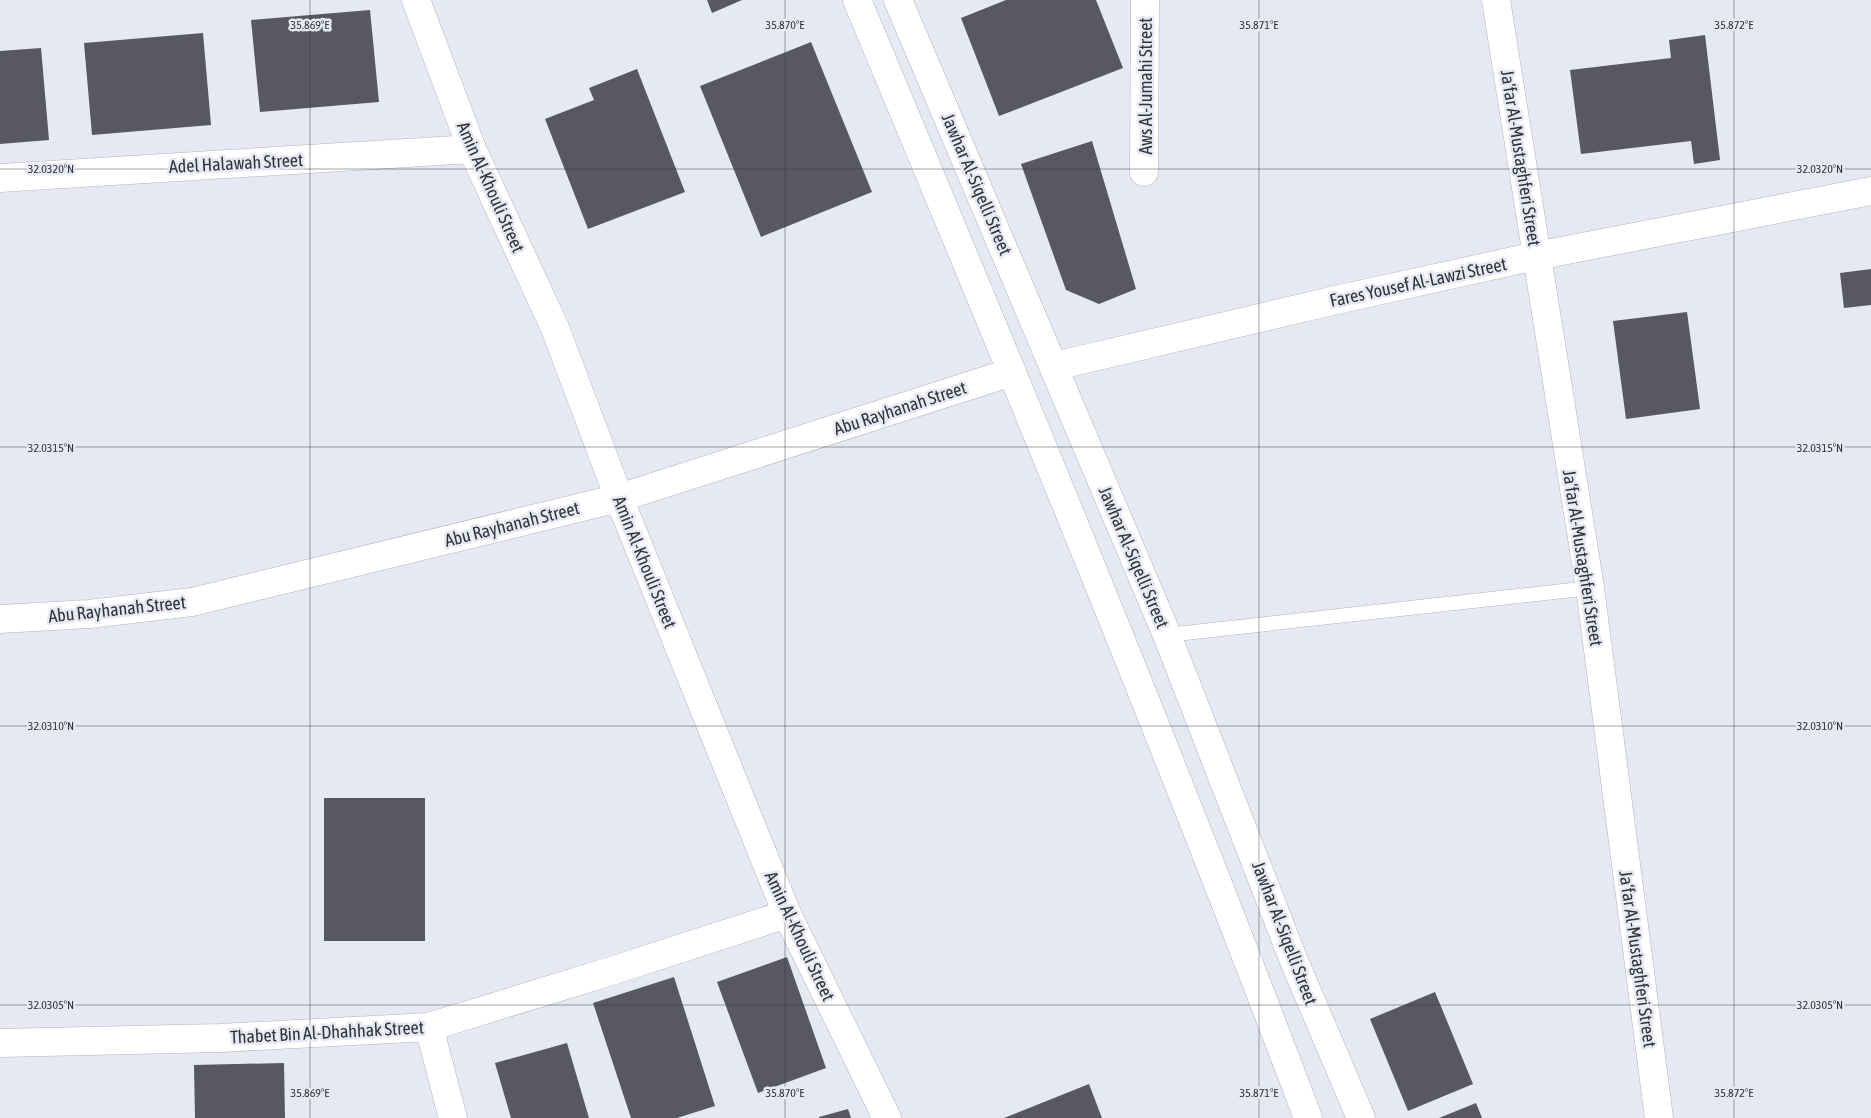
<svg xmlns="http://www.w3.org/2000/svg" width="1871" height="1118" font-family="'Asap Condensed',sans-serif">
<style>
.building{fill:#575861}
.lines{fill:none;stroke-linecap:round;stroke-linejoin:round}
.service-casing{stroke:#b2b4be;stroke-width:15}
.minor-casing{stroke:#b2b4be;stroke-width:29}
.tertiary-casing{stroke:#b2b4be;stroke-width:29}
.service{stroke:#fff;stroke-width:14}
.minor{stroke:#fff;stroke-width:28}
.tertiary{stroke:#fff;stroke-width:28}
.ticks{fill:none;stroke:#333438;stroke-width:1;stroke-opacity:0.45}
.labels{text-anchor:middle;dominant-baseline:central;stroke-width:5;stroke-linejoin:round;paint-order:stroke}
.street-label{font-size:18px;fill:#333438;stroke:#e6e8f3}
.ticks-label{font-size:12px;text-anchor:middle;fill:#333438;stroke:#e6e8f3;stroke-width:5;stroke-linejoin:round;paint-order:stroke}
</style>
<rect width="100%" height="100%" fill="#e6e8f3"/>
<g class="building">
<path d="M707,0H742L712,13Z"/>
<path d="M1006,0H1096L1123,68L999,116L961,18Z"/>
<path d="M370,10L379,102L260,112L251,20Z"/>
<path d="M203,33L211,125L92,135L84,43Z"/>
<path d="M1705,35L1720,160L1694,164L1691,141L1581,154L1570,70L1671,58L1669,40Z"/>
<path d="M811,42L872,192L761,237L700,86Z"/>
<path d="M41,48L49,140L0,144V51Z"/>
<path d="M637,69L685,192L588,229L545,119L594,100L589,88Z"/>
<path d="M1092,141L1136,289L1099,304L1066,290L1021,164Z"/>
<path d="M1871,269V305L1844,308L1840,273Z"/>
<path d="M1687,312L1700,409L1626,419L1613,321Z"/>
<rect x="324" y="798" width="101" height="143"/>
<path d="M787,957L826,1068L758,1093L717,982Z"/>
<path d="M674,977L715,1106L677,1118H631L593,1003Z"/>
<path d="M1435,992L1473,1084L1408,1111L1370,1019Z"/>
<path d="M567,1043L589,1118H511L495,1063Z"/>
<path d="M284,1063L285,1118H195L194,1065Z"/>
<path d="M1089,1084L1102,1118H1004Z"/>
<path d="M1476,1103L1482,1118H1439Z"/>
<path d="M848,1109L851,1118H819V1117Z"/>
</g>
<g class="lines">
<g class="service-casing">
<path id="service" d="M1167,635L1590,588"/>
</g>
<g class="minor-casing">
<g id="minor">
<path d="M416,0L472,149L555,328L619,498L787,914L887,1118"/>
<path d="M1496,0L1590,588L1659,1118"/>
<path d="M1144,172L1145,0"/>
<path d="M0,178L472,149"/>
<path d="M1055,366L1336,300L1536,256L1871,191"/>
<path d="M0,619L89,614L192,602L619,498L1012,372"/>
<path d="M429,1027L453,1118"/>
<path d="M0,1043L220,1038L429,1027L608,972L787,914"/>
</g>
</g>
<g class="tertiary-casing">
<g id="tertiary">
<path d="M857,0C1012,370 1166,742 1308,1118"/>
<path d="M898,0L1167,635L1294,961L1361,1118"/>
</g>
</g>
<use href="#service" class="service"/>
<use href="#minor" class="minor"/>
<use href="#tertiary" class="tertiary"/>
</g>
<path class="ticks" d="M310,0V1118M785,0V1118M1259,0V1118M1734,0V1118M0,169H1871M0,447H1871M0,726H1871M0,1005H1871"/>
<g class="labels">
<g class="street-label">
<text transform="translate(1145 86) rotate(-90)">Aws Al-Jumahi Street</text>
<text transform="translate(1521 158) rotate(81)">Ja‘far Al-Mustaghferi Street</text>
<text transform="translate(236 163) rotate(-3)">Adel Halawah Street</text>
<text transform="translate(977 184) rotate(67)">Jawhar Al-Siqelli Street</text>
<text transform="translate(491 187) rotate(66)">Amin Al-Khouli Street</text>
<text transform="translate(1418 282) rotate(-12)">Fares Yousef Al-Lawzi Street</text>
<text transform="translate(900 408) rotate(-18)">Abu Rayhanah Street</text>
<text transform="translate(512 524) rotate(-14)">Abu Rayhanah Street</text>
<text transform="translate(1134 557) rotate(67)">Jawhar Al-Siqelli Street</text>
<text transform="translate(1583 558) rotate(81)">Ja‘far Al-Mustaghferi Street</text>
<text transform="translate(645 562) rotate(68)">Amin Al-Khouli Street</text>
<text transform="translate(117 609) rotate(-6)">Abu Rayhanah Street</text>
<text transform="translate(1285 933) rotate(69)">Jawhar Al-Siqelli Street</text>
<text transform="translate(800 936) rotate(65)">Amin Al-Khouli Street</text>
<text transform="translate(1638 959) rotate(82)">Ja‘far Al-Mustaghferi Street</text>
<text transform="translate(327 1032) rotate(-3)">Thabet Bin Al-Dhahhak Street</text>
</g>
</g>
<g class="ticks-label">
<text x="310" y="29">35.869°E</text>
<text x="785" y="29">35.870°E</text>
<text x="1259" y="29">35.871°E</text>
<text x="1734" y="29">35.872°E</text>
<text x="51" y="173">32.0320°N</text>
<text x="1820" y="173">32.0320°N</text>
<text x="51" y="452">32.0315°N</text>
<text x="1820" y="452">32.0315°N</text>
<text x="51" y="730">32.0310°N</text>
<text x="1820" y="730">32.0310°N</text>
<text x="51" y="1009">32.0305°N</text>
<text x="1820" y="1009">32.0305°N</text>
<text x="310" y="1097">35.869°E</text>
<text x="785" y="1097">35.870°E</text>
<text x="1259" y="1097">35.871°E</text>
<text x="1734" y="1097">35.872°E</text>
</g>
</svg>
